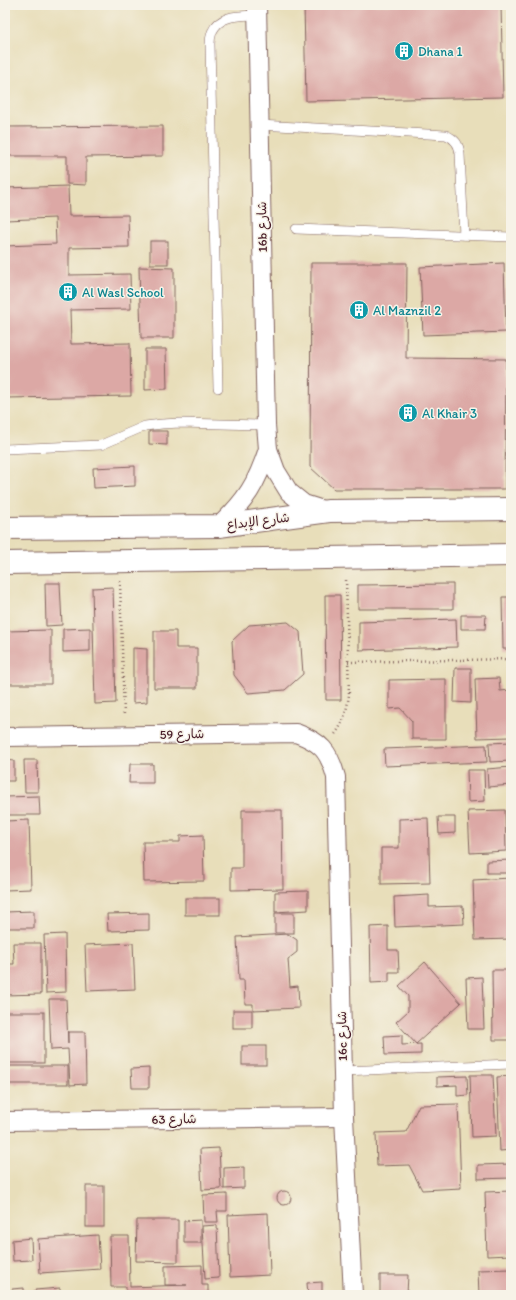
<svg xmlns="http://www.w3.org/2000/svg" width="516" height="1300" font-family="Itim,'Playpen Sans Arabic',sans-serif">
<style>
.building{fill:#dca8a5}
.lines{fill:none;stroke-linecap:round;stroke-linejoin:round}
.lane-casing{stroke:#81625d;stroke-width:10}
.street-casing{stroke:#81625d;stroke-width:20}
.secondary-casing{stroke:#81625d;stroke-width:24}
.path{stroke:#81625d;stroke-width:2.5;stroke-dasharray:1 3;stroke-linecap:butt}
.lane{stroke:#fff;stroke-width:9}
.street{stroke:#fff;stroke-width:18}
.secondary{stroke:#fff;stroke-width:22}
.labels{text-anchor:middle;dominant-baseline:central;stroke-width:3;stroke-linejoin:round;paint-order:stroke}
.culture-label{font-size:13px;fill:#0d838f;stroke:#f7f3e8;text-anchor:start}
.street-label{font-size:13px;fill:#4a1f2b;stroke:#f7f3e8}
</style>
<rect width="100%" height="100%" fill="#f7f3e8"/>
<filter id="ink" filterUnits="userSpaceOnUse"><feTurbulence type="fractalNoise" baseFrequency=".025" numOctaves="2"/><feDisplacementMap in="SourceGraphic" scale="8" xChannelSelector="R" yChannelSelector="G"/><feConvolveMatrix kernelMatrix="1 2 1 2 8 2 1 2 1" color-interpolation-filters="sRGB"/></filter>
<filter id="wash" filterUnits="userSpaceOnUse"><feTurbulence type="fractalNoise" baseFrequency=".012" numOctaves="4" result="noise"/><feDisplacementMap in="SourceGraphic" scale="16" xChannelSelector="R" yChannelSelector="G"/><feGaussianBlur stdDeviation="0.9" result="paint"/><feColorMatrix in="noise" values="0 0 0 0 0 0 0 0 0 0 0 0 0 0 0 0 0 1.4 0 .05"/><feComposite in="paint" operator="in"/></filter>
<g filter="url(#wash)">
<rect width="100%" height="100%" fill="#e8deba"/>
<g id="blocks">
<g class="building">
<path d="M304,5H501L503,97L306,101Z"/>
<path d="M163,126V156L86,157V185L67,184V156H5V127Z"/>
<path d="M68,186L69,216L128,215L129,247L69,248V275L130,274L131,309L70,310L71,344L130,343L131,396L5,398V246L56,244L55,218L5,220V188Z"/>
<rect x="150" y="241" width="18" height="23"/>
<path d="M311,263H407L406,358L506,359L505,489H334L310,467Z"/>
<path d="M504,263L506,332L423,335L420,267Z"/>
<path d="M139,267L174,268V338H141Z"/>
<path d="M145,349H166L167,389L145,390Z"/>
<path d="M149,431H167V445L149,444Z"/>
<path d="M135,466V486L94,488L93,468Z"/>
<path d="M45,583H60L62,625L46,626Z"/>
<path d="M453,584V609H358V585Z"/>
<path d="M113,587L116,703L95,704L92,588Z"/>
<path d="M325,595H340L341,700H326Z"/>
<path d="M502,597H511V649H503Z"/>
<path d="M461,615H486L485,629H461Z"/>
<path d="M456,619L457,647L359,650V622Z"/>
<path d="M288,622L300,632L303,674L285,690L248,693L234,675L232,641L249,625Z"/>
<path d="M90,628V651L63,652V629Z"/>
<path d="M51,630V684H5V631Z"/>
<path d="M154,631H176V648H197V688H154Z"/>
<path d="M133,648L147,649V702L133,703Z"/>
<path d="M455,668H471V703L454,702Z"/>
<path d="M499,678L500,691L511,690V737L477,738L475,679Z"/>
<path d="M446,679V739H412V721L400,708L389,709V680Z"/>
<path d="M511,742V761L490,762L489,743Z"/>
<path d="M486,745L487,762L385,766L384,749Z"/>
<path d="M5,760L14,761V781H5Z"/>
<path d="M24,760H37L38,792H25Z"/>
<path d="M130,764H153V783H129Z"/>
<path d="M511,767V785L488,787L487,769Z"/>
<path d="M467,770H484L485,801L468,802Z"/>
<path d="M39,796L40,815H5V797Z"/>
<path d="M242,810H282L283,889L231,890V868H242Z"/>
<path d="M505,810L506,851L470,853L468,811Z"/>
<path d="M438,817H455V833L439,834Z"/>
<path d="M428,818L430,883L381,884V848H399V819Z"/>
<path d="M29,820L31,889L5,890V821Z"/>
<path d="M203,835L204,881L144,882L143,842H180V836Z"/>
<path d="M511,860V873H487V861Z"/>
<path d="M511,878V939L475,940L473,880Z"/>
<path d="M308,891V910L275,912V892Z"/>
<path d="M429,895V907L463,906L464,924L395,927L394,897Z"/>
<rect x="185" y="898" width="35" height="17"/>
<path d="M34,911V928H5V912Z"/>
<path d="M149,913V930L108,931L107,914Z"/>
<rect x="275" y="913" width="19" height="20"/>
<path d="M388,926V950H398L399,972H389V982L371,983L370,927Z"/>
<path d="M65,934L66,992L46,993L44,935Z"/>
<path d="M288,934L297,940V952L288,959L290,987L298,986L299,1008L253,1010V1004H245L244,980H239L237,937Z"/>
<path d="M13,943H41V994L5,995V964H14Z"/>
<path d="M133,943L135,989L87,991L85,945Z"/>
<path d="M425,962L461,1003L416,1044L396,1022L408,1011V996L399,986Z"/>
<path d="M492,970H511V1040H493Z"/>
<path d="M482,977L484,1029H468L466,978Z"/>
<path d="M49,999H66L68,1044V1032H85L86,1084L70,1085L68,1049L51,1050Z"/>
<rect x="233" y="1010" width="19" height="18"/>
<rect x="5" y="1012" width="39" height="51"/>
<path d="M402,1035V1045L421,1044V1054L385,1055L384,1036Z"/>
<rect x="242" y="1046" width="24" height="19"/>
<rect x="9" y="1066" width="59" height="18"/>
<path d="M149,1068V1088H132L131,1069Z"/>
<path d="M470,1075H493L496,1136L472,1137Z"/>
<path d="M467,1076L468,1095L457,1096V1085L437,1086V1077Z"/>
<path d="M511,1076V1150L500,1151L497,1077Z"/>
<path d="M458,1104L461,1188L422,1190L409,1165L377,1166L376,1133L406,1132L419,1105Z"/>
<path d="M219,1148L221,1189L202,1190L200,1149Z"/>
<path d="M511,1164V1178L478,1179V1165Z"/>
<path d="M244,1167V1188L224,1189V1168Z"/>
<rect x="86" y="1186" width="18" height="41"/>
<path d="M511,1191V1255L487,1256L485,1192Z"/>
<circle cx="284" cy="1198" r="7"/>
<path d="M227,1194V1211H217L218,1222H204L203,1195Z"/>
<path d="M268,1213L270,1275L230,1277L228,1215Z"/>
<path d="M137,1220H178V1262L136,1261Z"/>
<path d="M201,1220V1243H184V1221Z"/>
<path d="M217,1225L219,1278L205,1279L202,1226Z"/>
<path d="M98,1235L100,1269L40,1273L38,1239Z"/>
<path d="M110,1236H129L130,1287L187,1285H165V1266L202,1265V1285H208V1295H126V1287H111Z"/>
<path d="M31,1238L32,1260L13,1261L12,1240Z"/>
<path d="M511,1269V1295H479L478,1270Z"/>
<path d="M380,1275H408L407,1294H380Z"/>
<path d="M322,1282V1295H308L307,1283Z"/>
<path d="M24,1288V1295H13L12,1289Z"/>
<path d="M60,1288V1295H35V1290Z"/>
</g>
</g>
</g>
<g filter="url(#ink)">
<use href="#blocks" fill-opacity="0" stroke="#81625d" stroke-width="1"/>
<g class="lines">
<g class="lane-casing">
<g id="lane">
<path d="M259,125L446,135C455,139 459,144 460,154L464,235"/>
<path d="M296,229L511,237"/>
<path d="M218,388L210,44C210,40 211,35 212,32C220,14 241,16 257,15"/>
<path d="M5,449L101,445L145,426L162,424L180,423L266,425"/>
<path d="M343,1071L511,1064"/>
</g>
</g>
<g class="street-casing">
<g id="street">
<path d="M257,5L266,425L268,449L276,471L289,492L304,504L326,511"/>
<path d="M219,526C246,501 257,483 268,449"/>
<path d="M5,737L296,733C321,742 329,751 336,777L344,1117L353,1295"/>
<path d="M5,1121L344,1117"/>
</g>
</g>
<g class="secondary-casing">
<g id="secondary">
<path d="M5,528L219,526L329,511L511,509"/>
<path d="M5,563L511,555"/>
</g>
</g>
<g class="path">
<path d="M120,581L124,716"/>
<path d="M348,662L511,659"/>
<path d="M335,734C344,723 347,709 349,695L346,579"/>
</g>
<use href="#lane" class="lane"/>
<use href="#street" class="street"/>
<use href="#secondary" class="secondary"/>
</g>
</g>
<defs>
<g id="building-disc" transform="scale(1)"><circle r="9.5" fill="#0f9aa8" stroke="#f7f3e8"/><path d="M-4-6H4V6H1V3H-1V6H-4ZM-2.5-4.3h1.7v1.8h-1.7ZM.8-4.3h1.7v1.8H.8ZM-2.5-1h1.7V.8h-1.7ZM.8-1h1.7V.8H.8Z" fill="#fff"/></g>
</defs>
<g fill-rule="evenodd">
<use href="#building-disc" x="404" y="51"/>
<use href="#building-disc" x="68" y="292"/>
<use href="#building-disc" x="359" y="310"/>
<use href="#building-disc" x="408" y="413"/>
</g>
<g class="labels">
<g class="culture-label">
<text x="418" y="51">Dhana 1</text>
<text x="82" y="292">Al Wasl School</text>
<text x="373" y="310">Al Maznzil 2</text>
<text x="422" y="413">Al Khair 3</text>
</g>
<g class="street-label">
<text transform="translate(262 227) rotate(-91)">16b شارع</text>
<text transform="translate(258 521) rotate(-7)">شارع الإبداع</text>
<text transform="translate(182 734) rotate(-1)">شارع 59</text>
<text transform="translate(342 1036) rotate(-91)">16c شارع</text>
<text transform="translate(174 1119) rotate(-1)">شارع 63</text>
</g>
</g>
<rect width="516" height="1300" fill="none" stroke="#f7f3e8" stroke-width="20"/>
</svg>
